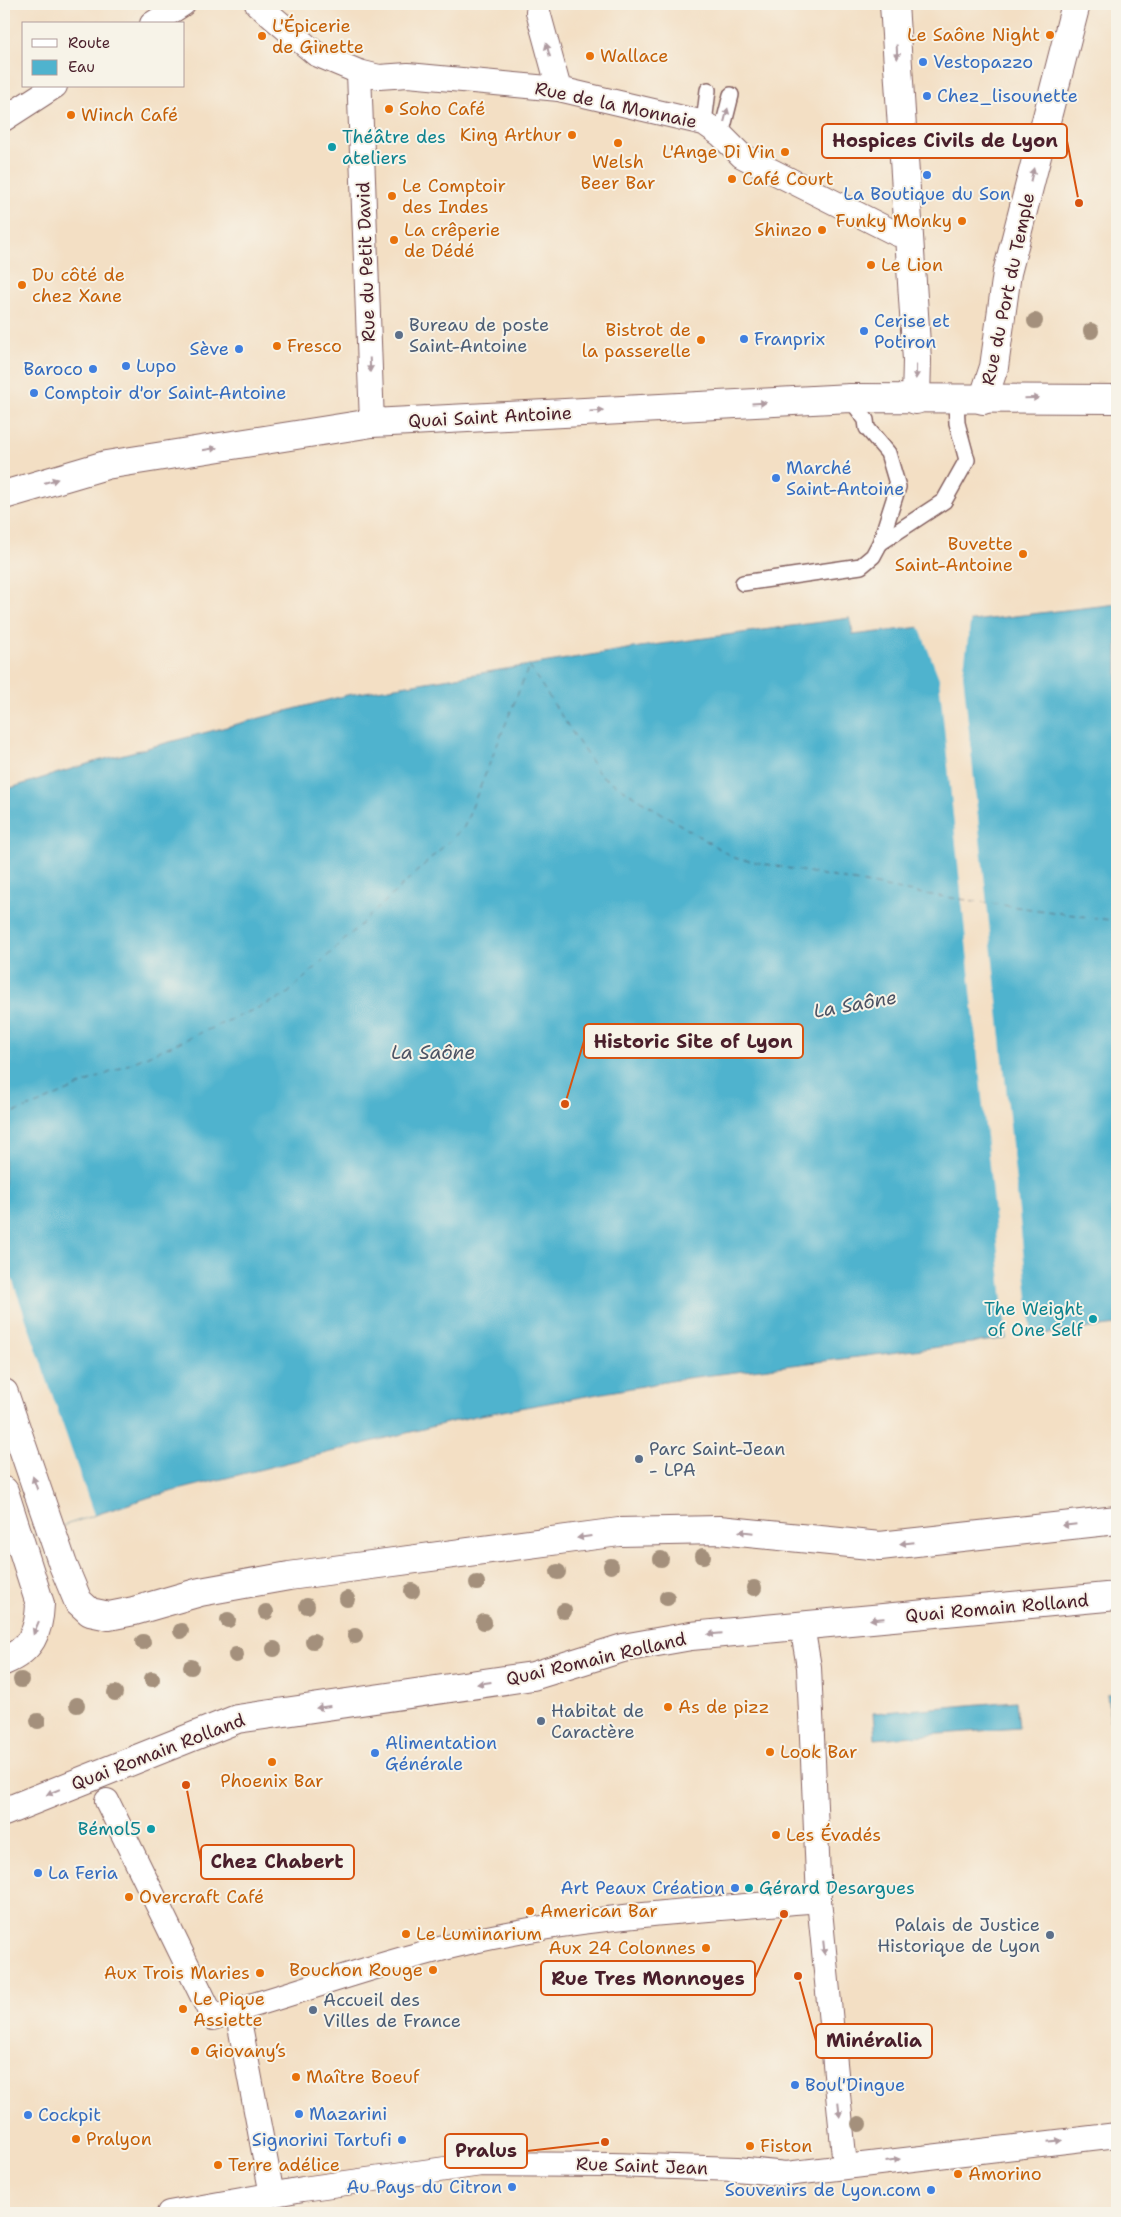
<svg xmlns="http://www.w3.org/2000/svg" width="1121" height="2217" font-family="'Shantell Sans',sans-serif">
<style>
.water{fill:#4fb3ce;stroke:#4c697c}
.pier{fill:#f3dfc4}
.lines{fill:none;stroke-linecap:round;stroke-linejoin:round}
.ferry{stroke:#4c5364;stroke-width:1;stroke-dasharray:6 5;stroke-linecap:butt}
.service-casing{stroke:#856261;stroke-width:18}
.pedestrian-casing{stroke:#856261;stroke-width:26}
.minor-casing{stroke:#856261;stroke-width:30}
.primary-casing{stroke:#856261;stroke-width:30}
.service{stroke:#fff;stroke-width:15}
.pedestrian{stroke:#fff;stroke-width:24}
.minor{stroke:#fff;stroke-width:28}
.primary{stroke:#fff;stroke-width:28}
.tree{fill:#a4907b}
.oneway{fill:#ae9aa0}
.food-dot{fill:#e8710a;stroke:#f7f3e8;stroke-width:2}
.shop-dot{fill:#3f7fe0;stroke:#f7f3e8;stroke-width:2}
.culture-dot{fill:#0f9aa8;stroke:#f7f3e8;stroke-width:2}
.service-dot{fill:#5c6f8a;stroke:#f7f3e8;stroke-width:2}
.labels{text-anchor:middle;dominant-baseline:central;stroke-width:4;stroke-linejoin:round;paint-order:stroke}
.food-label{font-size:18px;fill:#c56008;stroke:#f7f3e8;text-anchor:start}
.shop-label{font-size:18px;fill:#366cbe;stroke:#f7f3e8;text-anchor:start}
.street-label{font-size:18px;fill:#4a1f2b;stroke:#f7f3e8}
.culture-label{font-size:18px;fill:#0d838f;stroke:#f7f3e8;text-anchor:start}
.service-label{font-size:18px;fill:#4e5e75;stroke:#f7f3e8;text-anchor:start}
.water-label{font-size:19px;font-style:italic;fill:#4c5364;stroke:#f7f3e8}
.leader{fill:none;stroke:#d8530f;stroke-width:2}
.callout-dot{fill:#d8530f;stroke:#f7f3e8;stroke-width:2}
.callout{fill:#f7f3e8;stroke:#d8530f;stroke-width:2}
.callout-label{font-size:19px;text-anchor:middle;font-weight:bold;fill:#4a1f2b}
</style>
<rect width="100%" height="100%" fill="#f7f3e8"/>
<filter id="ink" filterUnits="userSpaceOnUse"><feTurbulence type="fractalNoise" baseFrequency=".02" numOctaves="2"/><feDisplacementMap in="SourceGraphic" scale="10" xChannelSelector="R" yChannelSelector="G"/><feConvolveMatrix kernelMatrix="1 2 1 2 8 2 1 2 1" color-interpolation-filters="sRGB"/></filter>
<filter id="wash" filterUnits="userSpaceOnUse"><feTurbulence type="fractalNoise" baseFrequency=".0096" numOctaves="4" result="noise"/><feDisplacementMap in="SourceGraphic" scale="20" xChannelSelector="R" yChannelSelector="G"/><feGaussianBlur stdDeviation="1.12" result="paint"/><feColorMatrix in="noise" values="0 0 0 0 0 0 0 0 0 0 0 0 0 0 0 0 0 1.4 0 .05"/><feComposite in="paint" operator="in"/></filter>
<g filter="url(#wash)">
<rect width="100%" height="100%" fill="#f3dfc4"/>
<g class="water">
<path d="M1117,604V1325L687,1378L475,1416L150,1497L4,1545V790L94,762L347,695L640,647L850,618L853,635Z"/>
<path d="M1117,1693V1719L1110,1720L1107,1694Z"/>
<path d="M1016,1701L1019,1728L875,1739L873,1713Z"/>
</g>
<g class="pier">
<path d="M971,617L963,674L1032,1337L1007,1340L939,678L918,624Z"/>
<path d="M4,1256L94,1515L4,1545Z"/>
</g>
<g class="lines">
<path class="ferry" d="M4,1116L40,1103L285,996L464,827L529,666L600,775L734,858L917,893L1117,921"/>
</g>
</g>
<g filter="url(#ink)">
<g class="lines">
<g class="service-casing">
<g id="service">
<path d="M704,123L708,90"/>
<path d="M721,135L731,95"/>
<path d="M880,543L944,501L967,460L957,423L956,400"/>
<path d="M743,583L861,566L873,556L880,543L898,487L888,453L867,428L866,420L850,398"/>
</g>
</g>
<g class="pedestrian-casing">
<g id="pedestrian">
<path d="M257,4L316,54L359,72L379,77L408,75L559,89L704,123L721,135L742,156L897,234L908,232"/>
<path d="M538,12L559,89"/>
<path d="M152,24L183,4"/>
<path d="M359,72L372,423"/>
<path d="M4,119L55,86"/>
<path d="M802,1626L809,1667L819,1900L845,2166"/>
<path d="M107,1801L213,2018L237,2010L272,2195"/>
<path d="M237,2010C314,1987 390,1960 469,1942C584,1916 702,1910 819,1900"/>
<path d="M169,2213L303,2189L481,2164L612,2165L737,2169L786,2174L1117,2135"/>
</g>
</g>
<g class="minor-casing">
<g id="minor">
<path d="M894,4L917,360L916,400"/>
<path d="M983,400L994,367L1007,273L1076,4"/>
</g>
</g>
<g class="primary-casing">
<g id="primary">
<path d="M4,495L106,465L372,423L850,398L1117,399"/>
<path d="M4,1393L63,1565L78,1601L90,1612L109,1616L134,1611L200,1592L289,1576L619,1532L719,1530L880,1546L1117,1520"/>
<path d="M4,1491L40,1604C39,1632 31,1650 4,1661"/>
<path d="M4,1812L237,1719L533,1676L623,1648L691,1636L1117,1596"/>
</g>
</g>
<use href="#service" class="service"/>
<use href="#pedestrian" class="pedestrian"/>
<use href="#minor" class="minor"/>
<use href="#primary" class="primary"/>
</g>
<g class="tree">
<circle cx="1035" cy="321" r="8"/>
<circle cx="1091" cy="331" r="8"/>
<circle cx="703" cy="1556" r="8"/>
<circle cx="661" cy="1559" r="8"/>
<circle cx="611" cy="1566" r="8"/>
<circle cx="558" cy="1572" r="8"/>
<circle cx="477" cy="1583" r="8"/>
<circle cx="754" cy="1588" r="8"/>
<circle cx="412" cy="1591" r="8"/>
<circle cx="667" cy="1598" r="8"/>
<circle cx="347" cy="1599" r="8"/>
<circle cx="307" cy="1606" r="8"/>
<circle cx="564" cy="1611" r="8"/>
<circle cx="266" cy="1612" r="8"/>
<circle cx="228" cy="1620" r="8"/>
<circle cx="484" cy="1622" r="8"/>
<circle cx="181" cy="1631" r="8"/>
<circle cx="355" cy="1636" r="8"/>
<circle cx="313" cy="1641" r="8"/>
<circle cx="143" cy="1642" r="8"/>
<circle cx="274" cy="1649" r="8"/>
<circle cx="236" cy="1655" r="8"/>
<circle cx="191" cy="1667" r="8"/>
<circle cx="152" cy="1679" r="8"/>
<circle cx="21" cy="1680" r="8"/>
<circle cx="115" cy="1693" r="8"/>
<circle cx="77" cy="1705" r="8"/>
<circle cx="38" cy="1721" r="8"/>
<circle cx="859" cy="2124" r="8"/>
</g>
<defs><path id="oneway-solid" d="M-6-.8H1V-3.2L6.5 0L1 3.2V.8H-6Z" transform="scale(1.25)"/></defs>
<g class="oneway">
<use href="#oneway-solid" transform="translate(548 50) rotate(-106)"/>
<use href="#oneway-solid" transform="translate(897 52) rotate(87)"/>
<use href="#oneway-solid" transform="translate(726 115) rotate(-75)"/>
<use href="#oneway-solid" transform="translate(1032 175) rotate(-76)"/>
<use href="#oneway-solid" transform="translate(370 365) rotate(88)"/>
<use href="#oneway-solid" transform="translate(916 372) rotate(91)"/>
<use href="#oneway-solid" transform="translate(1032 398) rotate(-1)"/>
<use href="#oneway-solid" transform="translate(759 403) rotate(-3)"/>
<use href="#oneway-solid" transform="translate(597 411) rotate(-3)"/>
<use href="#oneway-solid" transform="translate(210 449) rotate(-9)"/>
<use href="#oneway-solid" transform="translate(51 481) rotate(-16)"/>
<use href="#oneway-solid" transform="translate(35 1483) rotate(-109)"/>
<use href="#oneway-solid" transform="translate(1069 1525) rotate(174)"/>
<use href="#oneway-solid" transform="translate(746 1532) rotate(-174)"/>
<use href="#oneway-solid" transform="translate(584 1537) rotate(172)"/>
<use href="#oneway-solid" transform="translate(907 1543) rotate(174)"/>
<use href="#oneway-solid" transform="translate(877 1619) rotate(175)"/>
<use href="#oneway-solid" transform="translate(36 1628) rotate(113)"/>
<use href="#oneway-solid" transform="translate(715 1634) rotate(175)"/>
<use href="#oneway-solid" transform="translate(484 1683) rotate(172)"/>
<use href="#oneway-solid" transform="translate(323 1707) rotate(172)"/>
<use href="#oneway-solid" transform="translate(53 1792) rotate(157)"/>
<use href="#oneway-solid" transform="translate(824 1948) rotate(84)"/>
<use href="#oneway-solid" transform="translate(839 2110) rotate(84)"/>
<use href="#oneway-solid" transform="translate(1055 2141) rotate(-6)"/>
<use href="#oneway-solid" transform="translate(893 2160) rotate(-7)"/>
</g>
</g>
<g class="food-dot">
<circle cx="1050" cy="35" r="5"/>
<circle cx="262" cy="36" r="5"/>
<circle cx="590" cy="56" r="5"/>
<circle cx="389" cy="109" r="5"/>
<circle cx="71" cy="115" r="5"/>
<circle cx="572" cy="135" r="5"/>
<circle cx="618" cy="143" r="5"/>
<circle cx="785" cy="152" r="5"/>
<circle cx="732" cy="179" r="5"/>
<circle cx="392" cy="196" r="5"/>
<circle cx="962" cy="221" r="5"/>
<circle cx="822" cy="230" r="5"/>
<circle cx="394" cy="240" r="5"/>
<circle cx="871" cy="265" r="5"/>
<circle cx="22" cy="285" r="5"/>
<circle cx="701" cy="340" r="5"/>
<circle cx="277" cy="346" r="5"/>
<circle cx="1023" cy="554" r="5"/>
<circle cx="668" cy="1707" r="5"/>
<circle cx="770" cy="1752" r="5"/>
<circle cx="272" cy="1762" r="5"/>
<circle cx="776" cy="1835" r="5"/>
<circle cx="129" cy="1897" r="5"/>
<circle cx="530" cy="1911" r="5"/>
<circle cx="406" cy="1934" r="5"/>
<circle cx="706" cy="1948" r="5"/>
<circle cx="433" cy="1970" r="5"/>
<circle cx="260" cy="1973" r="5"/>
<circle cx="183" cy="2009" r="5"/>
<circle cx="195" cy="2051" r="5"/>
<circle cx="296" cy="2077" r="5"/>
<circle cx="76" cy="2139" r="5"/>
<circle cx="750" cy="2146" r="5"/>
<circle cx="218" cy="2165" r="5"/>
<circle cx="958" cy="2174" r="5"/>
</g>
<g class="shop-dot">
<circle cx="923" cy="62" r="5"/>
<circle cx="927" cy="96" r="5"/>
<circle cx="927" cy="175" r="5"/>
<circle cx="864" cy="331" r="5"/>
<circle cx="744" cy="339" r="5"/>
<circle cx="239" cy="349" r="5"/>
<circle cx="126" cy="366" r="5"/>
<circle cx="93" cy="369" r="5"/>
<circle cx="34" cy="393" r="5"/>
<circle cx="776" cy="478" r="5"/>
<circle cx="375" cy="1753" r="5"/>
<circle cx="38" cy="1873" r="5"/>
<circle cx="735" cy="1888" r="5"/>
<circle cx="795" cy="2085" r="5"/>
<circle cx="299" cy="2114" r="5"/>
<circle cx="28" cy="2115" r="5"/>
<circle cx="402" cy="2140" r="5"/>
<circle cx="512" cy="2187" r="5"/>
<circle cx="931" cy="2190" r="5"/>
</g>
<g class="culture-dot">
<circle cx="332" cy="147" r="5"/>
<circle cx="1093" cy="1319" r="5"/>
<circle cx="151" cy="1829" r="5"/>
<circle cx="749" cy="1888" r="5"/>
</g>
<g class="service-dot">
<circle cx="399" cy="335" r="5"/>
<circle cx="639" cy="1459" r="5"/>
<circle cx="541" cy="1721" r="5"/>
<circle cx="1050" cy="1935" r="5"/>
<circle cx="313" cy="2010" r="5"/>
</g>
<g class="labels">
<g class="food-label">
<text x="272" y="26">L'Épicerie<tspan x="272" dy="21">de Ginette</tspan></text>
<text x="1040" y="35" text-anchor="end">Le Saône Night</text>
<text x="600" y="56">Wallace</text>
<text x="399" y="109">Soho Café</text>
<text x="81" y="115">Winch Café</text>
<text x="562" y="135" text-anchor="end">King Arthur</text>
<text x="775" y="152" text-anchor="end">L'Ange Di Vin</text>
<text x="618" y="162" text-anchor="middle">Welsh<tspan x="618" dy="21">Beer Bar</tspan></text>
<text x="742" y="179">Café Court</text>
<text x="402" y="186">Le Comptoir<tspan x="402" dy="21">des Indes</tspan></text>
<text x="952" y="221" text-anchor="end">Funky Monky</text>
<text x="404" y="230">La crêperie<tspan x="404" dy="21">de Dédé</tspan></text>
<text x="812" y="230" text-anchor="end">Shinzo</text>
<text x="881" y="265">Le Lion</text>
<text x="32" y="275">Du côté de<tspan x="32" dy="21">chez Xane</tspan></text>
<text x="691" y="330" text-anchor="end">Bistrot de<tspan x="691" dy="21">la passerelle</tspan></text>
<text x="287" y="346">Fresco</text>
<text x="1013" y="544" text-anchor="end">Buvette<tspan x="1013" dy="21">Saint-Antoine</tspan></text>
<text x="678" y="1707">As de pizz</text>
<text x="780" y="1752">Look Bar</text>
<text x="272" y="1781" text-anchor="middle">Phoenix Bar</text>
<text x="786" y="1835">Les Évadés</text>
<text x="139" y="1897">Overcraft Café</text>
<text x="540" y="1911">American Bar</text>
<text x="416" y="1934">Le Luminarium</text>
<text x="696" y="1948" text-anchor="end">Aux 24 Colonnes</text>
<text x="423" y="1970" text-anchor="end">Bouchon Rouge</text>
<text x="250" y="1973" text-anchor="end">Aux Trois Maries</text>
<text x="193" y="1999">Le Pique<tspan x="193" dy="21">Assiette</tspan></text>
<text x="205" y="2051">Giovany‘s</text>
<text x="306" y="2077">Maître Boeuf</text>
<text x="86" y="2139">Pralyon</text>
<text x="760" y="2146">Fiston</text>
<text x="228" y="2165">Terre adélice</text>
<text x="968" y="2174">Amorino</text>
</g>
<g class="shop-label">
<text x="933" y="62">Vestopazzo</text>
<text x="937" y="96">Chez_lisounette</text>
<text x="927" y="194" text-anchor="middle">La Boutique du Son</text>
<text x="874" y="321">Cerise et<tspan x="874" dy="21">Potiron</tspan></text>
<text x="754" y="339">Franprix</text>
<text x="229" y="349" text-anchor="end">Sève</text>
<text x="136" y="366">Lupo</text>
<text x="83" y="369" text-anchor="end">Baroco</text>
<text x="44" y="393">Comptoir d'or Saint-Antoine</text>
<text x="786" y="468">Marché<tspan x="786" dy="21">Saint-Antoine</tspan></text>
<text x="385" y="1743">Alimentation<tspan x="385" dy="21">Générale</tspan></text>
<text x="48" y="1873">La Feria</text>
<text x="725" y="1888" text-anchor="end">Art Peaux Création</text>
<text x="805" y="2085">Boul'Dingue</text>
<text x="309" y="2114">Mazarini</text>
<text x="38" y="2115">Cockpit</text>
<text x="392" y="2140" text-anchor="end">Signorini Tartufi</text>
<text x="502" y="2187" text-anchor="end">Au Pays du Citron</text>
<text x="921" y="2190" text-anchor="end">Souvenirs de Lyon.com</text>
</g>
<g class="street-label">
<text transform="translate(616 105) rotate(12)">Rue de la Monnaie</text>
<text transform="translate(366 262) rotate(-92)">Rue du Petit David</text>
<text transform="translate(1008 289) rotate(-78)">Rue du Port du Temple</text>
<text transform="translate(490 417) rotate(-3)">Quai Saint Antoine</text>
<text transform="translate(997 1608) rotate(-5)">Quai Romain Rolland</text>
<text transform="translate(596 1659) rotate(-13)">Quai Romain Rolland</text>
<text transform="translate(158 1752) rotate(-21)">Quai Romain Rolland</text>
<text transform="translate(642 2166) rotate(2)">Rue Saint Jean</text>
</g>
<g class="culture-label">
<text x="342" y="137">Théâtre des<tspan x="342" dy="21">ateliers</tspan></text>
<text x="1083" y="1309" text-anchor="end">The Weight<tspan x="1083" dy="21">of One Self</tspan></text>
<text x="141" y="1829" text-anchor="end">Bémol5</text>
<text x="759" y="1888">Gérard Desargues</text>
</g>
<g class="service-label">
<text x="409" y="325">Bureau de poste<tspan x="409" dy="21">Saint-Antoine</tspan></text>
<text x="649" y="1449">Parc Saint-Jean<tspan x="649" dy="21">- LPA</tspan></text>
<text x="551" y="1711">Habitat de<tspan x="551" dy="21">Caractère</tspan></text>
<text x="1040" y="1925" text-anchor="end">Palais de Justice<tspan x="1040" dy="21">Historique de Lyon</tspan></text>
<text x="323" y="2000">Accueil des<tspan x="323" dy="21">Villes de France</tspan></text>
</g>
<g class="water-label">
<text transform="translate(855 1004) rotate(-10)">La Saône</text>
<text x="433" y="1052">La Saône</text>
</g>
</g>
<path class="leader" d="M1079 203L1067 141M565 1104L584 1041M186 1785L201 1862M784 1914L755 1978M798 1976L816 2041M605 2142L527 2151"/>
<g class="callout-dot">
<circle cx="1079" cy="203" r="5"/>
<circle cx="565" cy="1104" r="5"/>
<circle cx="186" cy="1785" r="5"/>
<circle cx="784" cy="1914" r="5"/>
<circle cx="798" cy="1976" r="5"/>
<circle cx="605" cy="2142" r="5"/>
</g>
<g class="callout">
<rect x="822" y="124" width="245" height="34" rx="5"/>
<rect x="584" y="1024" width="219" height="34" rx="5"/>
<rect x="201" y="1845" width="153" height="34" rx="5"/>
<rect x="541" y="1961" width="214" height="34" rx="5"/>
<rect x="816" y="2024" width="116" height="34" rx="5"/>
<rect x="445" y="2134" width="82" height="34" rx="5"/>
</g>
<g class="callout-label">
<text x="945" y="147">Hospices Civils de Lyon</text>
<text x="693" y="1048">Historic Site of Lyon</text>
<text x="277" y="1868">Chez Chabert</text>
<text x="648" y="1985">Rue Tres Monnoyes</text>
<text x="874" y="2047">Minéralia</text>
<text x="486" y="2157">Pralus</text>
</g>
<rect width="1121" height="2217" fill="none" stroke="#f7f3e8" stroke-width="20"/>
<rect x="22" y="22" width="162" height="65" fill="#f7f3e8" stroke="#b29e9c"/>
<rect x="32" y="39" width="25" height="8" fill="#ffffff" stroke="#b29e9c"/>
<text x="68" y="48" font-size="15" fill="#4a1f2b">Route</text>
<rect x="32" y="60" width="25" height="15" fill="#4fb3ce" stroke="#b29e9c"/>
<text x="68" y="72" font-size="15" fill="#4a1f2b">Eau</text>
</svg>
